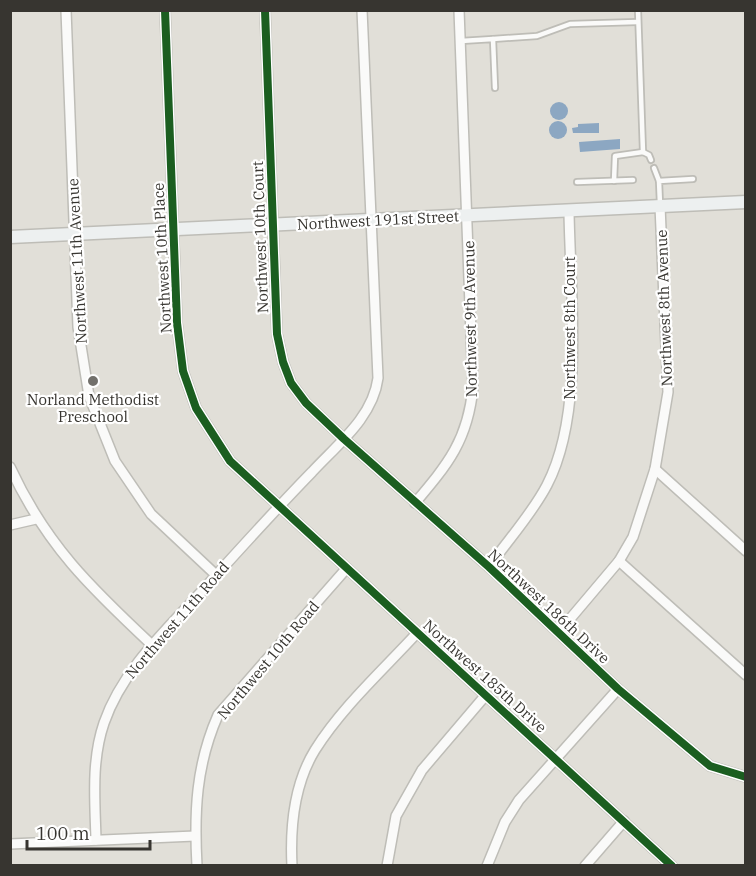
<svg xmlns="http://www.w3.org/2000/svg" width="756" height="876" font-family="'IBM Plex Serif',serif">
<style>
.water{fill:#8ca7c2}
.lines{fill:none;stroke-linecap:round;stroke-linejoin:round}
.lane-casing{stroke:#bebdb7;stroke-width:8}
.street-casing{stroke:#bebdb7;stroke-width:12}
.secondary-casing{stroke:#bebdb7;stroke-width:15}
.lane{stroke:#fafaf9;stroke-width:4.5}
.street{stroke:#fafaf9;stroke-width:9}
.secondary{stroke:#edf0f0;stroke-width:12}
.cycleway-casing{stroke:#fff;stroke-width:11}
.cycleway{stroke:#1b5e20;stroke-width:8}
.poi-dot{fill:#72706b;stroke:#fff;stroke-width:2}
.labels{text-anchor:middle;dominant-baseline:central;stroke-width:4.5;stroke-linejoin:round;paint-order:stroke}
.street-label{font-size:15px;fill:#373530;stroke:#fff}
.poi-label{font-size:15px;fill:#373530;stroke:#fff}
</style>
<rect width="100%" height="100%" fill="#e1dfd8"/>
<g class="water">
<circle cx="559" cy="111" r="9"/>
<circle cx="558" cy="130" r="9"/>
<path d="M599,123V133H573L572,128L578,127V124Z"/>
<path d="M620,139V149L580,152L579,142Z"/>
</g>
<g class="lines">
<g class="lane-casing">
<g id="lane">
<path d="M638,10L643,152"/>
<path d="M493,39L537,36L570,24L637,22"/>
<path d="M461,41L493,39L495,88"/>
<path d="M643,152L649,155L651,160"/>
<path d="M654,168L659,181"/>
<path d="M614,181L615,156L643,152"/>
<path d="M577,182L633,180"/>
<path d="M660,204L659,181L693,179"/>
</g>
</g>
<g class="street-casing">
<g id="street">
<path d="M66,10L78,327L89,396L115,461L151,514L216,575"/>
<path d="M165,10L177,323L183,371L196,408L230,461L672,866"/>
<path d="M265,10L277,334L283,362L291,383L306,403L344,439L489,567L618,689L710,766L746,777"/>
<path d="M10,467C46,545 91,588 152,645"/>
<path d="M655,469L746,551"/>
<path d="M415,503C448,464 468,440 473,387L459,10"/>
<path d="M10,525L36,519"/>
<path d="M619,561L746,675"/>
<path d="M489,567C507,541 532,514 547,485C585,412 570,292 569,211"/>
<path d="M559,632L619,561L633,537L655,469L668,392L660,206"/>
<path d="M96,840C95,801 91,761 104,723C122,671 164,632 201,592C237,552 274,511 312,472C338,444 373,417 378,378L362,10"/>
<path d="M10,844L195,836"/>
<path d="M197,866C194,812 196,765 218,715L346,569"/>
<path d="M292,866C290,827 294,784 315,750C342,707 383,670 417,633"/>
<path d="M387,866L396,816L422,770L485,696"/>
<path d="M487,866L505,822L519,800L618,689"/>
<path d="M585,866L624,821"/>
</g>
</g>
<g class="secondary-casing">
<path id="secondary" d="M10,237L746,202"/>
</g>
<use href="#lane" class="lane"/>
<use href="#street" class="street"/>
<use href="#secondary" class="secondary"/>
<g class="cycleway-casing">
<g id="cycleway">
<path d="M165,10L177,323L183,371L196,408L230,461L672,866"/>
<path d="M265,10L277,334L283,362L291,383L306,403L344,439L489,567L618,689L710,766L746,777"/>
</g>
</g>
<use href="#cycleway" class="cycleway"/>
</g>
<circle class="poi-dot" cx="93" cy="381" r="6"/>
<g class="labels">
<g class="street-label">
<text transform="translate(378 220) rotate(-3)">Northwest 191st Street</text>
<text transform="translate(260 237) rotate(-92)">Northwest 10th Court</text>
<text transform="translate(162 258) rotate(-93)">Northwest 10th Place</text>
<text transform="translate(77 261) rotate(-93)">Northwest 11th Avenue</text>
<text transform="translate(664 308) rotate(-92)">Northwest 8th Avenue</text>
<text transform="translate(470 319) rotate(-91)">Northwest 9th Avenue</text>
<text transform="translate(569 328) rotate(-90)">Northwest 8th Court</text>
<text transform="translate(549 606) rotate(43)">Northwest 186th Drive</text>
<text transform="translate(177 620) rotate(-49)">Northwest 11th Road</text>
<text transform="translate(268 660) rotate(-50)">Northwest 10th Road</text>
<text transform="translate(485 676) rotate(42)">Northwest 185th Drive</text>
</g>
<g class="poi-label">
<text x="93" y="399">Norland Methodist<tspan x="93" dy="17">Preschool</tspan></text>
</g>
</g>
<rect width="756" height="876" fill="none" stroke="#373530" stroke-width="24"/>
<path d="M27 840v9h123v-9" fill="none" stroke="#373530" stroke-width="3"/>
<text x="36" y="840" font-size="18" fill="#373530" stroke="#ffffff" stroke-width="4.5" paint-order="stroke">100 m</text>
</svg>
